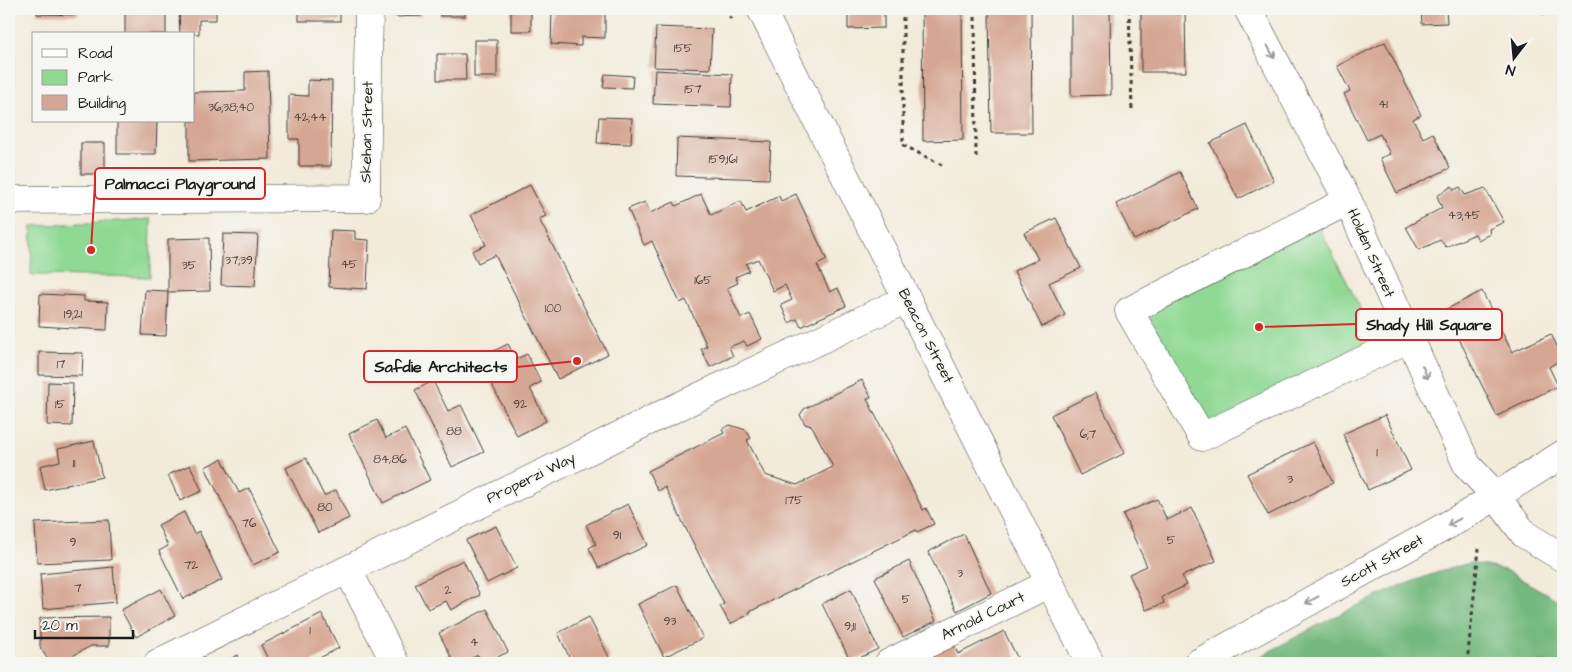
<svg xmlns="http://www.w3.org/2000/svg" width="1572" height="672" font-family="'Architects Daughter',sans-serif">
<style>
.green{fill:#90d994;stroke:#567a58}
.forest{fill:#74b97e;stroke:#486a4d}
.building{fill:#d5a693}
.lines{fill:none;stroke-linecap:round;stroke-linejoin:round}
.minor-casing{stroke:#3c3b38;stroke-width:29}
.major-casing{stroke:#3c3b38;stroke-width:29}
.path{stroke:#3c3b38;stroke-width:3;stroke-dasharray:4 4;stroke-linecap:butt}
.minor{stroke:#fff;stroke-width:28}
.major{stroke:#fff;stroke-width:28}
.oneway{stroke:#999}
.labels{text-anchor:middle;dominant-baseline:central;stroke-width:4;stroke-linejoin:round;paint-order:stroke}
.number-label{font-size:12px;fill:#4a3e3a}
.street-label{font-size:15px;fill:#1c1c1c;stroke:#f6f6f2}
.leader{fill:none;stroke:#d62828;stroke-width:2}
.callout-dot{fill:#d62828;stroke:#f6f6f2;stroke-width:2}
.callout{fill:#f6f6f2;stroke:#d62828;stroke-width:2}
.callout-label{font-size:16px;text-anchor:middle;font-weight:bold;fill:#1c1c1c}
</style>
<rect width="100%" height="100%" fill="#f6f6f2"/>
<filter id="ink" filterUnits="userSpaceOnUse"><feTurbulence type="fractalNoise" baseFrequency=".02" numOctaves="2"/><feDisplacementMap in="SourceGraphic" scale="10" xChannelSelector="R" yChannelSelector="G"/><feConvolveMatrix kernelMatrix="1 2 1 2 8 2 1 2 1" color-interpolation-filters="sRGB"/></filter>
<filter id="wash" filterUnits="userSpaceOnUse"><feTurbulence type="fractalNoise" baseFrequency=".0096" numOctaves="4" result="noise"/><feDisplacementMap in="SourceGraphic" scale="20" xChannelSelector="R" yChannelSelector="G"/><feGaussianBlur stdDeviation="1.12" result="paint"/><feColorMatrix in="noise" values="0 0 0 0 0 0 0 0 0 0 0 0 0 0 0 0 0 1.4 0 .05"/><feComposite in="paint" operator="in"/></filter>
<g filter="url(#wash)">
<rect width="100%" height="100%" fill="#f3ebda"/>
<g class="green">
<path d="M151,219L150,277L31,275L32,226Z"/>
<path d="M1317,223L1378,343L1202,432L1141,312Z"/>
</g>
<path class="forest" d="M1470,563L1505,570L1563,603V663H1248C1319,625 1391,583 1470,563Z"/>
<g id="blocks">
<g class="building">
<path d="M37,9H78V15L37,14Z"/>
<rect x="125" y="9" width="41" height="25"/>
<path d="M179,9H216V20H199V34H180Z"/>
<rect x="299" y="9" width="41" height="12"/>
<path d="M395,9H421V16L396,17Z"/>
<rect x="440" y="9" width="25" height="7"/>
<rect x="511" y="9" width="20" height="22"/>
<path d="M848,9H884V28L848,29Z"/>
<path d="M922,9H962L963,140L923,141Z"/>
<path d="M989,9H1031L1032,133H991Z"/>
<path d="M1071,9H1110L1111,95L1071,96Z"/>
<path d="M1141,9H1185L1186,72H1141Z"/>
<path d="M1421,9H1446L1447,23L1422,24Z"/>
<rect x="1542" y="9" width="21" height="5"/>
<path d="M552,10L605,11V38L581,37V46L551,44Z"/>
<path d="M656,27L712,29L710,69L654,67Z"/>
<rect x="474" y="40" width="23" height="37"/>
<path d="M1385,42L1421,115L1413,119L1423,138L1433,133L1450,168L1397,193L1380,158L1390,154L1380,134L1367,140L1344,94L1350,91L1337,66Z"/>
<path d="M437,54H465L466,80H437Z"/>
<path d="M655,70L732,74L731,107L653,104Z"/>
<path d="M268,71L270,159L189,161V121H194V92L245,91V72Z"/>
<path d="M605,74L633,76L632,88L603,87Z"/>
<path d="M308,80L332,81L331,166H299V139H289V95L308,96Z"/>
<path d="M599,117L632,118L631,144L597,143Z"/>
<path d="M117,121H157L156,154H117Z"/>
<path d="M1247,125L1274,181L1238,199L1210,143Z"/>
<path d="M677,138L771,142L769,179L676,176Z"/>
<rect x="81" y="143" width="24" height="31"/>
<path d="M1180,172L1198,209L1134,240L1116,204Z"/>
<path d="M530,185L546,216L539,219L608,354L558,379L495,255L478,263L472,251L486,245L471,215Z"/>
<path d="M1452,186L1454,190L1460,187L1465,195L1485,188L1504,222L1489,229L1490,234L1478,240L1475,234L1446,247L1440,240L1419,250L1406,227L1442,208L1437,196Z"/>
<path d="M701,194L711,215L741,201L746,212L779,196L781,201L796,194L827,260L817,265L830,292L838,288L846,306L801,327L797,319L789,323L781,305L792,300L785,285L773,291L758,259L746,264L749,271L735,277L738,283L727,288L741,318L750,314L762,339L747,346L744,341L729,347L733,356L710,367L701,349L707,346L686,300L680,303L652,241L644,245L628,209L645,202L650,213L674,202L676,206Z"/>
<path d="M1056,218L1081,268L1049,283L1065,315L1042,327L1014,271L1038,259L1024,233Z"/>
<path d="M331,230L355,231V239L369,240L367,289L329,287Z"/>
<path d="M223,234L258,235L255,286L221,285Z"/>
<path d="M209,238L210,291L168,292V239Z"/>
<path d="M145,290L168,291L166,336L142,335Z"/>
<path d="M1482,291L1512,352L1551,334L1563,358L1549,367L1558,386L1497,416L1445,310Z"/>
<path d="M40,294L84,296V301L108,302L107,330L39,326Z"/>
<path d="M508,344L516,359L527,354L541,382L530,388L546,421L517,436L479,358Z"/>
<path d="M39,352L83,353L82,376L39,375Z"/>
<path d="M862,380L871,397L867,399L923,510L926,508L934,524L917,532L916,530L749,612L750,614L730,624L720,606L724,604L665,487L658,491L648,471L724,433L722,429L730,425L746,430L751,438L747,440L765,475L797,485L833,467L812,426L805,424L800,415L804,409Z"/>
<path d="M433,381L448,411L461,405L484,452L452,467L415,390Z"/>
<path d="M48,382L73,383L72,426L47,425Z"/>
<path d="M1095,393L1125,453L1080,475L1051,415Z"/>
<path d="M1385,415L1411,470L1368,490L1343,434Z"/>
<path d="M377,420L386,438L405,429L430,480L383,503L349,434Z"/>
<path d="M94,441L102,477L45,490L40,466L60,461L58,449Z"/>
<path d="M1313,442L1333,483L1268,515L1247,474Z"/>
<path d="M306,458L324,496L336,490L349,518L318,533L286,468Z"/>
<path d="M222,459L239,493L249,488L280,552L253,565L205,467Z"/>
<path d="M190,465L202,491L180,501L168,475Z"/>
<path d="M1157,499L1167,520L1192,508L1216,561L1182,576L1187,585L1162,597L1164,603L1146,610L1129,574L1147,566L1123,514Z"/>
<path d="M628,504L648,545L599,568L589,548L596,544L586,525Z"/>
<path d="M184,512L194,534L199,531L222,580L183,599L159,551L168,546L158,525Z"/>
<path d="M109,520L111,560L37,563L35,523Z"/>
<path d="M496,526L517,568L487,583L466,540Z"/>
<path d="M964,534L991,593L957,611L928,552Z"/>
<path d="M463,560L480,595L451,610L446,601L428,609L415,584Z"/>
<path d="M909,561L936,621L903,637L875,578Z"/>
<path d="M113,567L116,602L43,609L40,574Z"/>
<path d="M677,585L703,638L664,657L638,604Z"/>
<path d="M161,589L175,616L136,637L121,610Z"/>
<path d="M851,589L878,649L851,662L822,604Z"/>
<path d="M487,609L508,652L485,663H483L478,655L461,663H454L439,633Z"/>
<path d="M322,614L339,648L310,663H270L261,645Z"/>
<path d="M109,617V646H91L59,663H50L40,647V618Z"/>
<path d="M589,617L610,659L601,663H572L558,633Z"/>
<path d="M1004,631L1020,663H935L931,654L953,643L958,654Z"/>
<path d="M238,655L242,663H222Z"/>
</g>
</g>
</g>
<g filter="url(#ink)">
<use href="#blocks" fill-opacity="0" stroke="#3c3b38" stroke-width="1"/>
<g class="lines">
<g class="minor-casing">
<g id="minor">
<path d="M1248,9L1348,201L1467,465L1495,495L1524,534L1563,558"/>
<path d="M9,200L366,198L369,9"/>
<path d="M1348,201L1129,311L1202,437L1410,338"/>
<path d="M348,570L395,663"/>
<path d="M158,663L669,411L907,299"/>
<path d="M889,663L1050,583"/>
<path d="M1198,663L1464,516L1563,454"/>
</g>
</g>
<g class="major-casing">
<path id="major" d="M761,9L1090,663"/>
</g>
<g class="path">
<path d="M726,9L731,19"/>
<path d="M903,9V145L944,166"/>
<path d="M975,9L976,158"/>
<path d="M1129,9L1132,110"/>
<path d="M1467,663L1479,549"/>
</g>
<use href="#minor" class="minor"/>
<use href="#major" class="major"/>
</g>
<defs><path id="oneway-shaft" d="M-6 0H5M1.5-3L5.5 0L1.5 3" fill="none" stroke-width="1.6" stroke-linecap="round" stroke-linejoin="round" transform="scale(1.25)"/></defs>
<g class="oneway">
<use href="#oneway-shaft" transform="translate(1271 52) rotate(62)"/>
<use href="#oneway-shaft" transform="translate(1425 372) rotate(66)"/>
<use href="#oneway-shaft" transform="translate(1454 522) rotate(151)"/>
<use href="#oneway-shaft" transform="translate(1312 600) rotate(151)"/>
</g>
</g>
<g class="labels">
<g class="number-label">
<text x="683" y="48">155</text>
<text x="693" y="89">157</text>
<text x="1383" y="104">41</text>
<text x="231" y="107">36;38;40</text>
<text x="310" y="117">42;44</text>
<text x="723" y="159">159;161</text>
<text x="1464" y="215">43;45</text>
<text x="239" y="260">37;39</text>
<text x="349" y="264">45</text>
<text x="189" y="265">35</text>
<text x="703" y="280">165</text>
<text x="553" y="308">100</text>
<text x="73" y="314">19;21</text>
<text x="61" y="364">17</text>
<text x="60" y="404">15</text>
<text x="520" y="404">92</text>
<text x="454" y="431">88</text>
<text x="1088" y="434">6;7</text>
<text x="1377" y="452">1</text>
<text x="390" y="459">84,86</text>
<text x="74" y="463">11</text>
<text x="1290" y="479">3</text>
<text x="794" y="500">175</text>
<text x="325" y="507">80</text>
<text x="249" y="523">76</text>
<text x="617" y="535">91</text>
<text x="1171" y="540">5</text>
<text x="73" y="542">9</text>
<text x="191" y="565">72</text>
<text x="960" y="573">3</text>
<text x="78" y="588">7</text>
<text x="448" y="590">2</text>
<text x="906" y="599">5</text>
<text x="670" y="621">93</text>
<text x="850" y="626">9;11</text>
<text x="310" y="630">1</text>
<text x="474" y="642">4</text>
</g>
<g class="street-label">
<text transform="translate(367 132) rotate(-89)">Skehan Street</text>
<text transform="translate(1371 253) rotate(66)">Holden Street</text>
<text transform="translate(926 336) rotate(63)">Beacon Street</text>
<text transform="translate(531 478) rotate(-26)">Properzi Way</text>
<text transform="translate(1382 561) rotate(-29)">Scott Street</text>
<text transform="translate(983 616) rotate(-26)">Arnold Court</text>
</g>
</g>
<path class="leader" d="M91 250L95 183M1259 327L1356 324M577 361L517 367"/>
<g class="callout-dot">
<circle cx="91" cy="250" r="5"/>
<circle cx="1259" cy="327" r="5"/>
<circle cx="577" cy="361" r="5"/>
</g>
<g class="callout">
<rect x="95" y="168" width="170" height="31" rx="5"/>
<rect x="1356" y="309" width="146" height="31" rx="5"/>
<rect x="364" y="351" width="153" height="31" rx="5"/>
</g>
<g class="callout-label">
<text x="180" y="189">Palmacci Playground</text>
<text x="1429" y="330">Shady Hill Square</text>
<text x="441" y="372">Safdie Architects</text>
</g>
<rect width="1572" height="672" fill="none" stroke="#f6f6f2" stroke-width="30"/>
<rect x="32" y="32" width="162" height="90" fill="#f6f6f2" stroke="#9f9f9c"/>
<rect x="42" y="49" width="25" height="8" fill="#ffffff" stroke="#9f9f9c"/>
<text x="78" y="58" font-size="15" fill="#1c1c1c">Road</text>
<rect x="42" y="70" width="25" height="15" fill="#90d994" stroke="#9f9f9c"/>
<text x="78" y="82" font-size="15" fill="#1c1c1c">Park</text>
<rect x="42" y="95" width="25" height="15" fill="#d5a693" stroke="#9f9f9c"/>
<text x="78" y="108" font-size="15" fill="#1c1c1c">Building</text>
<g transform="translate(1514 58) rotate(196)" stroke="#f6f6f2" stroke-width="4" paint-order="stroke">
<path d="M0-4L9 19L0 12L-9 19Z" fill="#1c1c1c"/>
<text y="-8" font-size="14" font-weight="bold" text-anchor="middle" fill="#1c1c1c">N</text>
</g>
<path d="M35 630v8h98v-8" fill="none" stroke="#1c1c1c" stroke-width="2.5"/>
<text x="42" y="630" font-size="15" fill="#1c1c1c" stroke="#f6f6f2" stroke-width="4" paint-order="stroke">20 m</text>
</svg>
